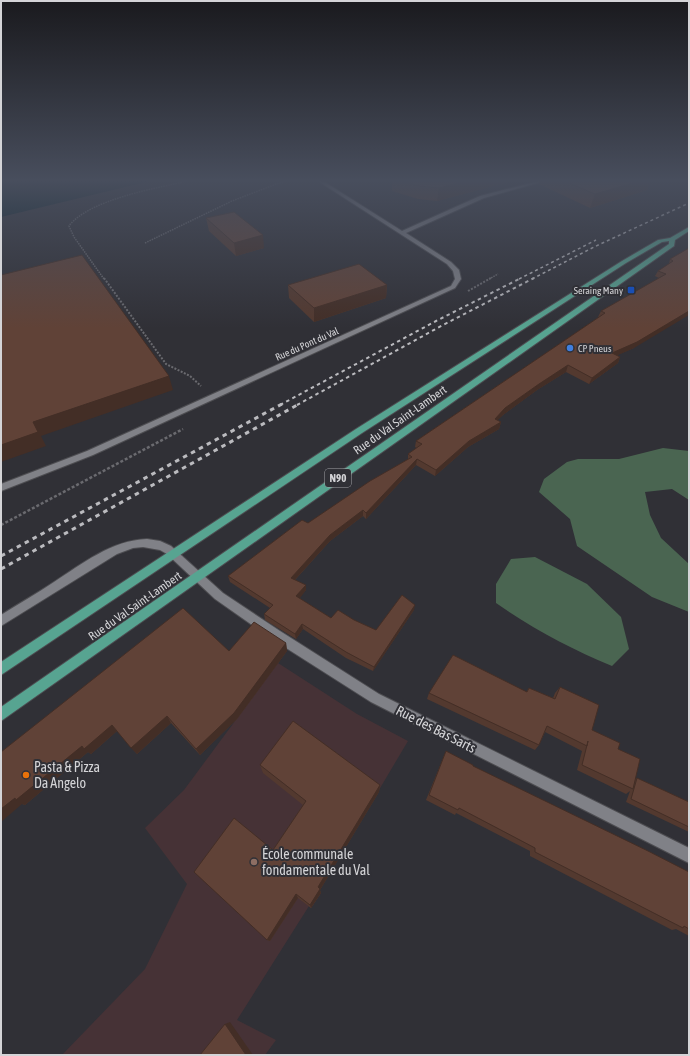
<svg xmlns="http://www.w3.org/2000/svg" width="690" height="1056" font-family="'Asap Condensed',sans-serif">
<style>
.education{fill:#463236}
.forest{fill:#4a6551}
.water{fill:#031d26}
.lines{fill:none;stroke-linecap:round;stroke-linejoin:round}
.minor-casing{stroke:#4d4d51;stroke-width:2}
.major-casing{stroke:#4d4d51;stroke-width:2}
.path-far2{stroke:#6a6a6f;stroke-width:1.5;stroke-dasharray:1.5 1;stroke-linecap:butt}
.path-far1{stroke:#6a6a6f;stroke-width:2;stroke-dasharray:2 1.5;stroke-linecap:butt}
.path{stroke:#6a6a6f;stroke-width:2.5;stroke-dasharray:3 2;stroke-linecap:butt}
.minor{fill:#808187;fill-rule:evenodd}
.major{fill:#57a491;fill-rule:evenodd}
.rail-far2{stroke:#bbbbbf;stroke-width:1.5;stroke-dasharray:3 3;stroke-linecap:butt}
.rail-far1{stroke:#bbbbbf;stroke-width:2;stroke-dasharray:3.5 3.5;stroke-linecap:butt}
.rail{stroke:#bbbbbf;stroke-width:3;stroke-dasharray:4.5 4.5;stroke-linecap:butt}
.wall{fill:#53392f}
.shaded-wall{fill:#432e26}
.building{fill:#604237;stroke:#432e26}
.transit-dot{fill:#1a4fb4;stroke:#303036;stroke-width:1.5}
.shop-dot{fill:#3f7fe0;stroke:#303036;stroke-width:1.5}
.food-dot{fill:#e8710a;stroke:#303036;stroke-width:1.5}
.education-dot{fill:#8d6e63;stroke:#303036;stroke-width:1.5}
.labels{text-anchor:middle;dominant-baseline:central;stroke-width:4;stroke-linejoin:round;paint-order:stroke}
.far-poi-label{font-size:10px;fill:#d4d4d7;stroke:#303036;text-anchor:end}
.far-street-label{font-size:10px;fill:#d4d4d7;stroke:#303036}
.shield{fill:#303036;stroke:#a3a3a7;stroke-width:1}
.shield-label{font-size:11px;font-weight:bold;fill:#d4d4d7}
.street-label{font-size:12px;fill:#d4d4d7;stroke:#303036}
.near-street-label{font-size:14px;fill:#d4d4d7;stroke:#303036}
.near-poi-label{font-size:14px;fill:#d4d4d7;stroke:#303036;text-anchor:start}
</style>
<rect width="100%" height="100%" fill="#303036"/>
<path class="education" d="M278,663L357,714L408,741L319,891L321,893L311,908L309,906L237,1020L276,1040L265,1055H62L145,969L187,884L145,828L184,790Z"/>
<g class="forest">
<path d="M663,448L689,451V500L672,489L645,492L650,515L661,538L689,564V612L652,597L577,546L570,519L539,492L544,479L567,462L578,459H619Z"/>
<path d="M535,557L587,584L621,617L629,649L612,666C571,649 533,629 496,603V584L511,559Z"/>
</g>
<path class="water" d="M1,181H150L1,217Z"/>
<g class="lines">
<g class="minor-casing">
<g id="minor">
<path d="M318,181H323L402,231L480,196L539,181H545L484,198L406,233L451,262L459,270L461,279L455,288L93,455L1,491V484L87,451L451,286L455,279L453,271L447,264Z"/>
<path d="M147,539L160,541L171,546L223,593L280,631L379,694L689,848V863L371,702L272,639L215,599L167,554L160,550L143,547L133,548L117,554L1,626V615C18,604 36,594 54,582C82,564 112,540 147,539Z"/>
</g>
</g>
<g class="major-casing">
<path id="major" d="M689,227V231L675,240L674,246L1,721V707L669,244V241L662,242L626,263L362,433L1,675V662L356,429L622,261L658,240L670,238Z"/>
</g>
<g class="path-far2">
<path d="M145,243L232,201L279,183L291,181"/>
<path d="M104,279L74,237L69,226C88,200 156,188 188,181"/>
<path d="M489,279L498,274"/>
</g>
<g class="path-far1">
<path d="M104,278L166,364L190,376L201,386"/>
<path d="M468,291L491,278"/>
</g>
<path class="path" d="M1,525L183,429"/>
<use href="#minor" class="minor"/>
<use href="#major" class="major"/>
<g class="rail-far2">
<path d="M519,279L596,240"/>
<path d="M532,279L594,247L689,203"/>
</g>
<g class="rail-far1">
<path d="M280,405L436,321L521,278"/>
<path d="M297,405L443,325L534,278"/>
</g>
<g class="rail">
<path d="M1,556L282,404"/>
<path d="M1,569L299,404"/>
</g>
</g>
<g class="wall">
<path d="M392,181H512L437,201L418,199L392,191Z"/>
<path d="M540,181H651L647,190L590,208L539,184Z"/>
<path d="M206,218L264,248L236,256L209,231Z"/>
<path d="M689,248L634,348L617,355L620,357L618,363L589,384L566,372L537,390L503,415L497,420L501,422L499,429L468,447L435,476L416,465L366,519L363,516L330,541L295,580L306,590L299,598L331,618L354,620L376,630L414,610L373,671L346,658L303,629L296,639L265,620L264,614L270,608L230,582L228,576L308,523L408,459V454L417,448L415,447L416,441L599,317H598L601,311L659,278L655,276L658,271L669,264L670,259Z"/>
<path d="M288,285H387L386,298L314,322L289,298Z"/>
<path d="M286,643L287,651L237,719L200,755L171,723L137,754L117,731L91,754L88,752L25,805L22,804L1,752L229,651Z"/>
<path d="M560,687L592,730L618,749L635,780L637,778L689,802V832L626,802L630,791L626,794L577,770L582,751L545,732L539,745L535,750L427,699L429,693L526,692L529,688L553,698L555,693Z"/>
<path d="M446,751L473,766L689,872V936L676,929L672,930L530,856V851L456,813L455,815L426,800Z"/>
<path d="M260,765L380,785L379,792L320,890L321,893L311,908L298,898L270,941L267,940L273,850L303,805L263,773Z"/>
</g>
<g class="shaded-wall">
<path d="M465,181H512L437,201L439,188Z"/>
<path d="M640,181H651L647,190L590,208L595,194Z"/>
<path d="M263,235L264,248L236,256L234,243Z"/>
<path d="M387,285L386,298L314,322V308Z"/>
<path d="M689,311V315L634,348L609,359L612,353Z"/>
<path d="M620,357L618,363L589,384L592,378Z"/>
<path d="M568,365L566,372L537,390L503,415L493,425L495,419L505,408L539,384Z"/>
<path d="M169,376L173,390L41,436L46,446L1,462V445L33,422Z"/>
<path d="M501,422L499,429L468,447L435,476L436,470L469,441Z"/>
<path d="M417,459L416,465L366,519V513Z"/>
<path d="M363,510V516L330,541L292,583L291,578L330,535Z"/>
<path d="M306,585V590L297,602L296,596Z"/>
<path d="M415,605L414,610L373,671L374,667Z"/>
<path d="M302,624L303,629L296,639L295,634Z"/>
<path d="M286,643L287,651L237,719L200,755L196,749Z"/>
<path d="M167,716L171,723L137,754L131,748Z"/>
<path d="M112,725L117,731L91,754L88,752L25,805L22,804L1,822V809L15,798L82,746Z"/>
<path d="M380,785L379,792L320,890L321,893L311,908L310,905L318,887Z"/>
<path d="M296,894L298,898L270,941L267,940Z"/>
<path d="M230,1022L253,1055H246L225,1024Z"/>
</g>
<g class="building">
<path d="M401,181H465L439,188L419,186Z"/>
<path d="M564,181H640L595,194Z"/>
<path d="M234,212L263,235L234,243L206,218Z"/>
<path d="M689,248V311L637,342L612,353L620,357L592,378L568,365L539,384L505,408L495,419L501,422L469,441L436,470L417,459L366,513L363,510L330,535L291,578L306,585L296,596L331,618L338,610L354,620L376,630L402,595L415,605L374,667L346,652L302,624L295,634L264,614L273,605L228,576L302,520L308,523L370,481L412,457L408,454L422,444L416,441L605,313L601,311L666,274L658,271L673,261L670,259Z"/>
<path d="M82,255L169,376L33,422L38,432L1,445V275Z"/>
<path d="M359,264L387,285L314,308L288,285Z"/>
<path d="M183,608L229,651L254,622L286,643L234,713L196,749L167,716L131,748L112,725L84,749L82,746L16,800L15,798L1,809V752Z"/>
<path d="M453,655L527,692L529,688L555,699L560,687L599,705L592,730L620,743L618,749L640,759L633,789L582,765L588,741L587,746L547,726L539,745L429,693Z"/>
<path d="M293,721L380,785L318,887L320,889L310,905L296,894L267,940L194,872L234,818L273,850L306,801L260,765Z"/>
<path d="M446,751L473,765V766L648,851L689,872V929L684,926L683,928L535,852V848L459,808L458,810L429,795Z"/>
<path d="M637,778L689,802V827L631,799Z"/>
<path d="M225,1024L246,1055H200Z"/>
</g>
<linearGradient id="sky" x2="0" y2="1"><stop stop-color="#1a1a1e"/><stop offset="0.55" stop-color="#484e5d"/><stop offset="1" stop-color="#484e5d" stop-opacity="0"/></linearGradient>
<rect width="690" height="328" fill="url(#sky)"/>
<rect class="transit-dot" x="627" y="286" width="8" height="8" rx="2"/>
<circle class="shop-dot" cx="570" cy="348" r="4"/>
<circle class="food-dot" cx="26" cy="775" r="4"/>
<circle class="education-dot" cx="254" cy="862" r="4"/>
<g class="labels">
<g class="far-poi-label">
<text x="623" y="290">Seraing Many</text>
<text x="578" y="348" text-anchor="start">CP Pneus</text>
</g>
<g class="far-street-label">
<text transform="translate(307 344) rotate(-24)">Rue du Pont du Val</text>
</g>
<rect class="shield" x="325" y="469" width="26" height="18" rx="3"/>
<g class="shield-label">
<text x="338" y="478">N90</text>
</g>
<g class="street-label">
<text transform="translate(400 420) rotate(-35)">Rue du Val Saint-Lambert</text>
<text transform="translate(135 606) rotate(-35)">Rue du Val Saint-Lambert</text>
</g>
<g class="near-street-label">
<text transform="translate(436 729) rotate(27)">Rue des Bas Sarts</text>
</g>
<g class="near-poi-label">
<text x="34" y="767">Pasta &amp; Pizza<tspan x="34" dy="16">Da Angelo</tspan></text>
<text x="262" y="854">École communale<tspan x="262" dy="16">fondamentale du Val</tspan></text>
</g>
</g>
<rect width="690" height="1056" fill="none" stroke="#d4d4d7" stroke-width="4"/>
</svg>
